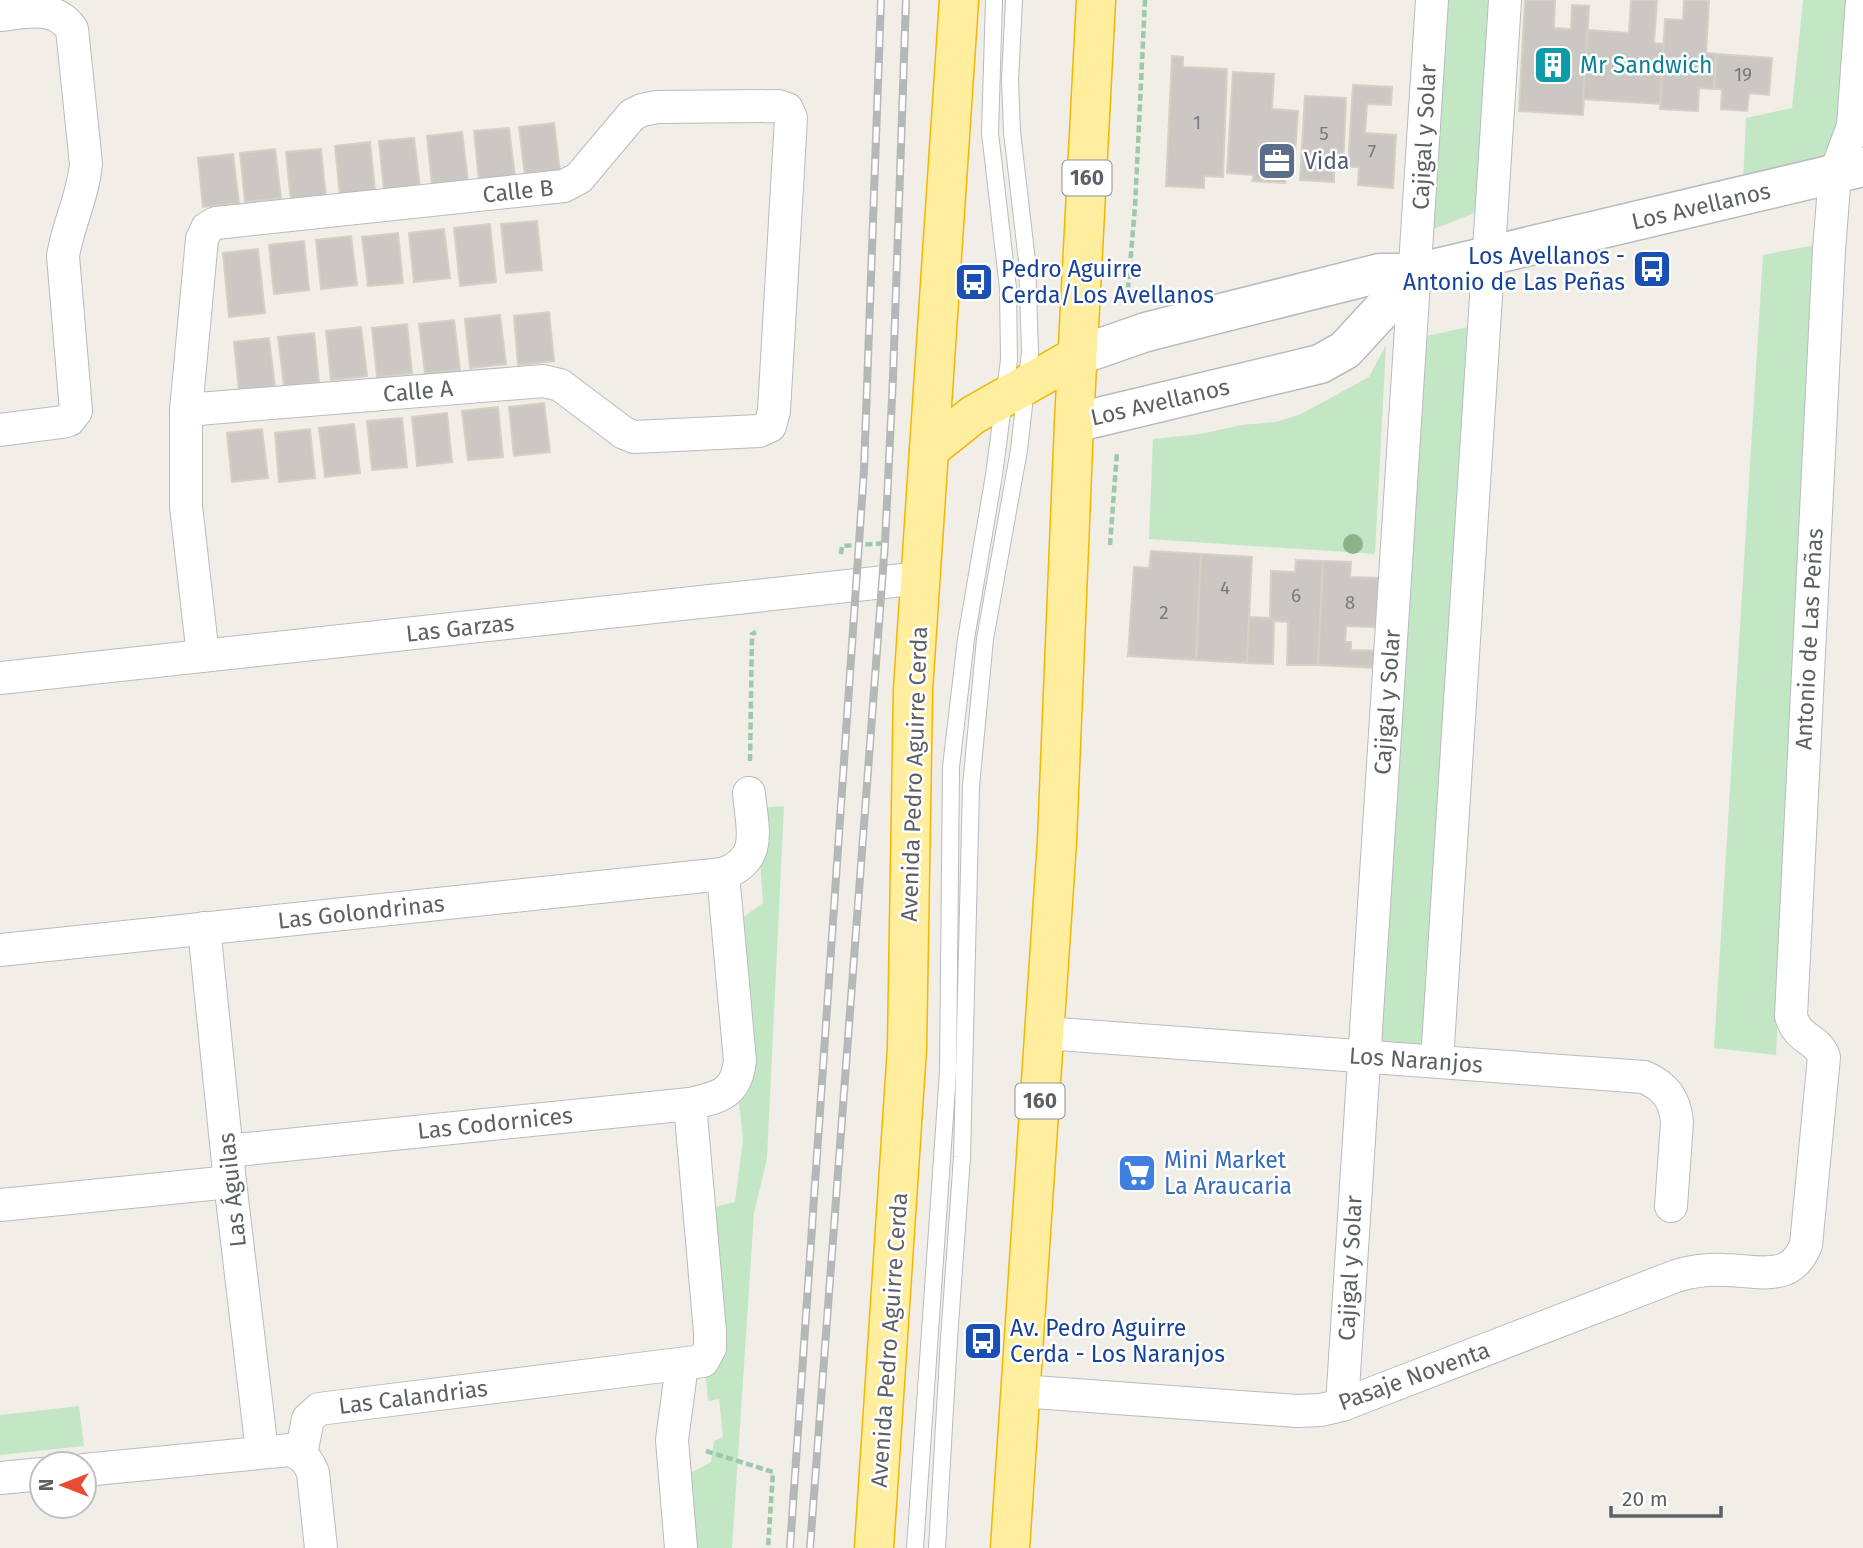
<svg xmlns="http://www.w3.org/2000/svg" width="1863" height="1548" font-family="'Fira Sans',sans-serif">
<style>
.green{fill:#c3e7c5}
.building{fill:#cbc8c3;stroke:#d5d0c4;stroke-width:2}
.lines{fill:none;stroke-linecap:round;stroke-linejoin:round}
.service-casing{stroke:#b8bbbf;stroke-width:18}
.minor-casing{stroke:#b8bbbf;stroke-width:34}
.tertiary-casing{stroke:#b8bbbf;stroke-width:41}
.trunk-casing{stroke:#f5b601;stroke-width:41}
.path{stroke:#9cc8ab;stroke-width:4.5;stroke-dasharray:7 3.5;stroke-linecap:butt}
.service{stroke:#fff;stroke-width:16}
.minor{stroke:#fff;stroke-width:32}
.tertiary{stroke:#fff;stroke-width:38}
.trunk{stroke:#feee9e;stroke-width:38}
.rail-casing{stroke:#b6b7b7;stroke-width:8}
.rail{stroke:#fff;stroke-width:5;stroke-dasharray:16;stroke-linecap:butt}
.tree{fill:#89b48a}
.labels{text-anchor:middle;dominant-baseline:central;stroke-width:5;stroke-linejoin:round;paint-order:stroke}
.number-label{font-size:19px;fill:#787b7d}
.shield{fill:#fff;stroke:#8e9094;stroke-width:2}
.shield-label{font-size:21px;font-weight:bold;fill:#5d6166}
.culture-label{font-size:23px;fill:#0d838f;stroke:#fff;text-anchor:start}
.street-label{font-size:23px;fill:#5d6166;stroke:#fff}
.service-label{font-size:23px;fill:#4e5e75;stroke:#fff;text-anchor:start}
.transit-label{font-size:23px;fill:#164399;stroke:#fff;text-anchor:start}
.shop-label{font-size:23px;fill:#366cbe;stroke:#fff;text-anchor:start}
</style>
<rect width="100%" height="100%" fill="#f0eee6"/>
<g class="green">
<path d="M1445,0H1491L1477,212L1429,231Z"/>
<path d="M1803,0H1863V160L1743,182L1746,118L1792,108Z"/>
<path d="M1815,245L1776,1055L1714,1048L1763,255Z"/>
<path d="M1468,327L1427,1052L1381,1048L1427,336Z"/>
<path d="M1386,345L1375,554L1149,539L1153,439L1201,434L1241,425L1276,422L1301,414L1369,377Z"/>
<path d="M784,806L767,1158L754,1213L732,1548H694L687,1475L711,1462L714,1441L723,1437L719,1399L708,1401L693,1234L701,1210L735,1202L743,1139L721,933L763,903L756,808Z"/>
<path d="M79,1406L84,1446L0,1455V1415Z"/>
</g>
<g class="building">
<path d="M1525,0H1555L1554,28L1571,29L1572,5L1589,6L1583,115L1519,111Z"/>
<path d="M1631,0H1657L1654,43L1664,44L1661,104L1583,99L1588,30L1629,33Z"/>
<path d="M1684,0H1709L1706,53L1716,54L1714,89L1699,88L1698,111L1660,109L1665,19L1683,20Z"/>
<path d="M1716,54L1772,58L1769,95L1749,93L1747,111L1721,109L1722,89H1714Z"/>
<path d="M1172,56L1183,57V67L1227,69L1223,177L1204,176V188L1166,186Z"/>
<path d="M1233,72L1274,74L1272,109L1298,111L1294,170H1286L1285,183L1252,181L1254,175L1227,173Z"/>
<path d="M1353,85L1392,87L1391,105L1367,104L1365,133L1396,135L1393,188L1358,185L1359,167H1348Z"/>
<path d="M1305,96L1346,98L1343,169L1334,168V182L1300,180Z"/>
<path d="M554,123L560,172L525,176L519,127Z"/>
<path d="M509,128L515,177L479,181L474,131Z"/>
<path d="M462,132L468,181L432,185L427,136Z"/>
<path d="M414,138L420,187L384,191L379,141Z"/>
<path d="M370,142L375,191L340,195L335,146Z"/>
<path d="M275,149L281,198L245,202L240,153Z"/>
<path d="M321,149L326,198L291,202L286,152Z"/>
<path d="M233,154L239,203L203,207L198,158Z"/>
<path d="M537,221L542,270L506,273L501,224Z"/>
<path d="M490,224L496,282L460,286L454,228Z"/>
<path d="M444,229L450,278L414,282L409,233Z"/>
<path d="M398,233L403,283L368,286L362,237Z"/>
<path d="M351,236L357,285L321,289L316,240Z"/>
<path d="M304,241L309,290L274,294L269,245Z"/>
<path d="M258,249L265,313L229,317L223,253Z"/>
<path d="M549,312L554,361L518,365L514,316Z"/>
<path d="M500,315L506,364L470,368L465,319Z"/>
<path d="M454,320L460,370L425,373L419,324Z"/>
<path d="M407,324L412,373L377,377L372,328Z"/>
<path d="M361,327L367,376L331,380L326,331Z"/>
<path d="M314,333L319,382L284,386L278,337Z"/>
<path d="M269,338L275,387L239,391L234,342Z"/>
<path d="M544,403L550,452L514,456L509,407Z"/>
<path d="M498,407L503,457L468,460L462,411Z"/>
<path d="M447,413L452,462L417,466L412,417Z"/>
<path d="M402,418L407,467L372,470L367,421Z"/>
<path d="M354,424L360,473L325,477L319,428Z"/>
<path d="M262,429L268,478L232,482L227,433Z"/>
<path d="M310,429L315,478L279,482L275,433Z"/>
<path d="M1151,551L1201,554L1196,660L1128,656L1134,567L1149,568Z"/>
<path d="M1201,554L1252,557L1247,663L1196,660Z"/>
<path d="M1296,560L1323,561L1318,665H1287L1288,622L1274,621L1273,664L1247,663L1249,617L1270,618L1271,571L1295,572Z"/>
<path d="M1323,561L1351,562L1350,577L1379,578L1377,627L1346,626L1345,642H1351V650L1379,651L1378,668L1318,665Z"/>
</g>
<g class="lines">
<g class="service-casing">
<g id="service">
<path d="M915,1548L948,1072L951,767L966,639L994,475L1009,360L1008,288L990,133L994,0"/>
<path d="M937,1548L949,1339L962,1157L971,786L985,639L1019,450L1030,352L1027,261L1012,132L1010,80L1014,0"/>
</g>
</g>
<g class="minor-casing">
<g id="minor">
<path d="M0,15C27,12 54,4 72,29L86,164C83,197 68,224 63,256L76,411L69,420L62,422L0,430"/>
<path d="M186,410L543,381L560,385L624,433L634,437L759,431L770,426L774,411L791,118L787,109L778,106L657,107L642,110L632,115L579,178L564,186L216,223L207,228L202,239L186,410V506L203,656"/>
<path d="M0,678L921,578"/>
<path d="M204,928L230,1182L262,1451"/>
<path d="M0,950L723,874"/>
<path d="M1045,1033L1644,1077C1665,1086 1675,1099 1677,1122L1671,1206"/>
<path d="M1437,1061L1505,0"/>
<path d="M227,1151L690,1104C720,1097 736,1094 740,1061L723,874C764,859 752,829 749,793"/>
<path d="M0,1205L230,1182"/>
<path d="M1020,1391L1297,1411L1321,1410L1342,1405L1676,1276C1692,1271 1708,1269 1725,1270C1743,1270 1767,1276 1785,1269C1796,1264 1801,1256 1806,1245L1824,1057C1817,1037 1798,1041 1791,1016L1829,250L1835,174L1853,126L1862,0"/>
<path d="M1342,1405L1432,0"/>
<path d="M301,1454L308,1419L319,1409L703,1361L710,1348V1332L690,1104"/>
<path d="M84,1470L290,1450C303,1455 308,1460 313,1473L321,1548"/>
<path d="M0,1478L42,1474"/>
<path d="M681,1548L672,1440L682,1365"/>
</g>
</g>
<g class="tertiary-casing">
<g id="tertiary">
<path d="M1077,356L1146,332L1380,273H1416L1863,167"/>
<path d="M1074,423L1320,364L1345,350L1416,273"/>
</g>
</g>
<g class="trunk-casing">
<g id="trunk">
<path d="M929,450L973,415L1077,356"/>
<path d="M874,1548L907,1048L913,690L959,0"/>
<path d="M1010,1548L1057,841L1074,423L1096,0"/>
</g>
</g>
<g class="path">
<path d="M1127,300L1135,207L1145,0"/>
<path d="M1110,545L1117,452"/>
<path d="M841,554L842,546L887,543"/>
<path d="M750,761L752,634L756,632"/>
<path d="M706,1451L773,1472L768,1548"/>
</g>
<use href="#service" class="service"/>
<use href="#minor" class="minor"/>
<use href="#tertiary" class="tertiary"/>
<use href="#trunk" class="trunk"/>
<g class="rail-casing">
<g id="rail">
<path d="M790,1548L864,470L881,0"/>
<path d="M810,1548L885,543L893,377L906,0"/>
</g>
</g>
<use href="#rail" class="rail"/>
</g>
<circle class="tree" cx="1353" cy="544" r="10"/>
<defs>
<g id="building-square" transform="scale(2.0125)"><rect x="-9" y="-9" width="18" height="18" rx="4" fill="#0f9aa8" stroke="#fff"/><path d="M-4-6H4V6H1V3H-1V6H-4ZM-2.5-4.3h1.7v1.8h-1.7ZM.8-4.3h1.7v1.8H.8ZM-2.5-1h1.7V.8h-1.7ZM.8-1h1.7V.8H.8Z" fill="#fff"/></g>
<g id="office-square" transform="scale(2.0125)"><rect x="-9" y="-9" width="18" height="18" rx="4" fill="#5c6f8a" stroke="#fff"/><path d="M-6-3h4V-5.5h4V-3h4V5H-6ZM-1-4.5V-3h2v-1.5ZM-6 0V1H6V0Z" fill="#fff"/></g>
<g id="bus-square" transform="scale(2.0125)"><rect x="-9" y="-9" width="18" height="18" rx="4" fill="#1a4fb4" stroke="#fff"/><path d="M-5-6H5V4H4V6H2V4H-2V6H-4V4H-5ZM-3.5-4V0h7V-4ZM-3.5 1.2v1.5H-2V1.2ZM2 1.2v1.5H3.5V1.2Z" fill="#fff"/></g>
<g id="supermarket-square" transform="scale(2.0125)"><rect x="-9" y="-9" width="18" height="18" rx="4" fill="#3f7fe0" stroke="#fff"/><path d="M-6-5.5h2.5l.6 2H6L4.5 2H-2.5L-4.4-4H-6ZM-1.5 3.2a1.3 1.3 0 1 0 .1 0ZM3 3.2a1.3 1.3 0 1 0 .1 0Z" fill="#fff"/></g>
</defs>
<g fill-rule="evenodd">
<use href="#building-square" x="1553" y="65"/>
<use href="#office-square" x="1277" y="161"/>
<use href="#bus-square" x="1652" y="269"/>
<use href="#bus-square" x="974" y="282"/>
<use href="#supermarket-square" x="1137" y="1173"/>
<use href="#bus-square" x="983" y="1341"/>
</g>
<g class="labels">
<g class="number-label">
<text x="1743" y="74">19</text>
<text x="1197" y="122">1</text>
<text x="1324" y="133">5</text>
<text x="1372" y="151">7</text>
<text x="1225" y="587">4</text>
<text x="1296" y="595">6</text>
<text x="1350" y="602">8</text>
<text x="1164" y="612">2</text>
</g>
<g class="shield">
<rect x="1062.5" y="160.5" width="49" height="35" rx="5"/>
<rect x="1015.5" y="1083.5" width="49" height="35" rx="5"/>
</g>
<g class="shield-label">
<text x="1087" y="178">160</text>
<text x="1040" y="1101">160</text>
</g>
<g class="culture-label">
<text x="1580" y="65">Mr Sandwich</text>
</g>
<g class="street-label">
<text transform="translate(1424 137) rotate(-87)">Cajigal y Solar</text>
<text transform="translate(518 191) rotate(-6)">Calle B</text>
<text transform="translate(1701 206) rotate(-13)">Los Avellanos</text>
<text transform="translate(418 391) rotate(-5)">Calle A</text>
<text transform="translate(1160 402) rotate(-13)">Los Avellanos</text>
<text transform="translate(460 628) rotate(-6)">Las Garzas</text>
<text transform="translate(1809 639) rotate(-87)">Antonio de Las Peñas</text>
<text transform="translate(1387 702) rotate(-86)">Cajigal y Solar</text>
<text transform="translate(914 774) rotate(-88)">Avenida Pedro Aguirre Cerda</text>
<text transform="translate(361 912) rotate(-6)">Las Golondrinas</text>
<text transform="translate(1416 1060) rotate(4)">Los Naranjos</text>
<text transform="translate(495 1123) rotate(-6)">Las Codornices</text>
<text transform="translate(232 1190) rotate(-96)">Las Águilas</text>
<text transform="translate(1350 1268) rotate(-87)">Cajigal y Solar</text>
<text transform="translate(889 1340) rotate(-86)">Avenida Pedro Aguirre Cerda</text>
<text transform="translate(1414 1376) rotate(-20)">Pasaje Noventa</text>
<text transform="translate(413 1397) rotate(-7)">Las Calandrias</text>
</g>
<g class="service-label">
<text x="1304" y="161">Vida</text>
</g>
<g class="transit-label">
<text x="1625" y="256" text-anchor="end">Los Avellanos -<tspan x="1625" dy="26">Antonio de Las Peñas</tspan></text>
<text x="1001" y="269">Pedro Aguirre<tspan x="1001" dy="26">Cerda/Los Avellanos</tspan></text>
<text x="1010" y="1328">Av. Pedro Aguirre<tspan x="1010" dy="26">Cerda - Los Naranjos</tspan></text>
</g>
<g class="shop-label">
<text x="1164" y="1160">Mini Market<tspan x="1164" dy="26">La Araucaria</tspan></text>
</g>
</g>
<g transform="translate(63 1485) rotate(270)"><circle r="33" fill="#ffffff" stroke="#bec0c2" stroke-width="2"/>
<path d="M0-5L12 26L0 18L-12 26Z" fill="#e94b33"/>
<text y="-10" font-size="19" font-weight="bold" text-anchor="middle" fill="#5d6166">N</text>
</g>
<path d="M1611 1506v10h110v-10" fill="none" stroke="#5d6166" stroke-width="3.5"/>
<text x="1622" y="1506" font-size="21" fill="#5d6166" stroke="#ffffff" stroke-width="5" paint-order="stroke">20 m</text>
</svg>
